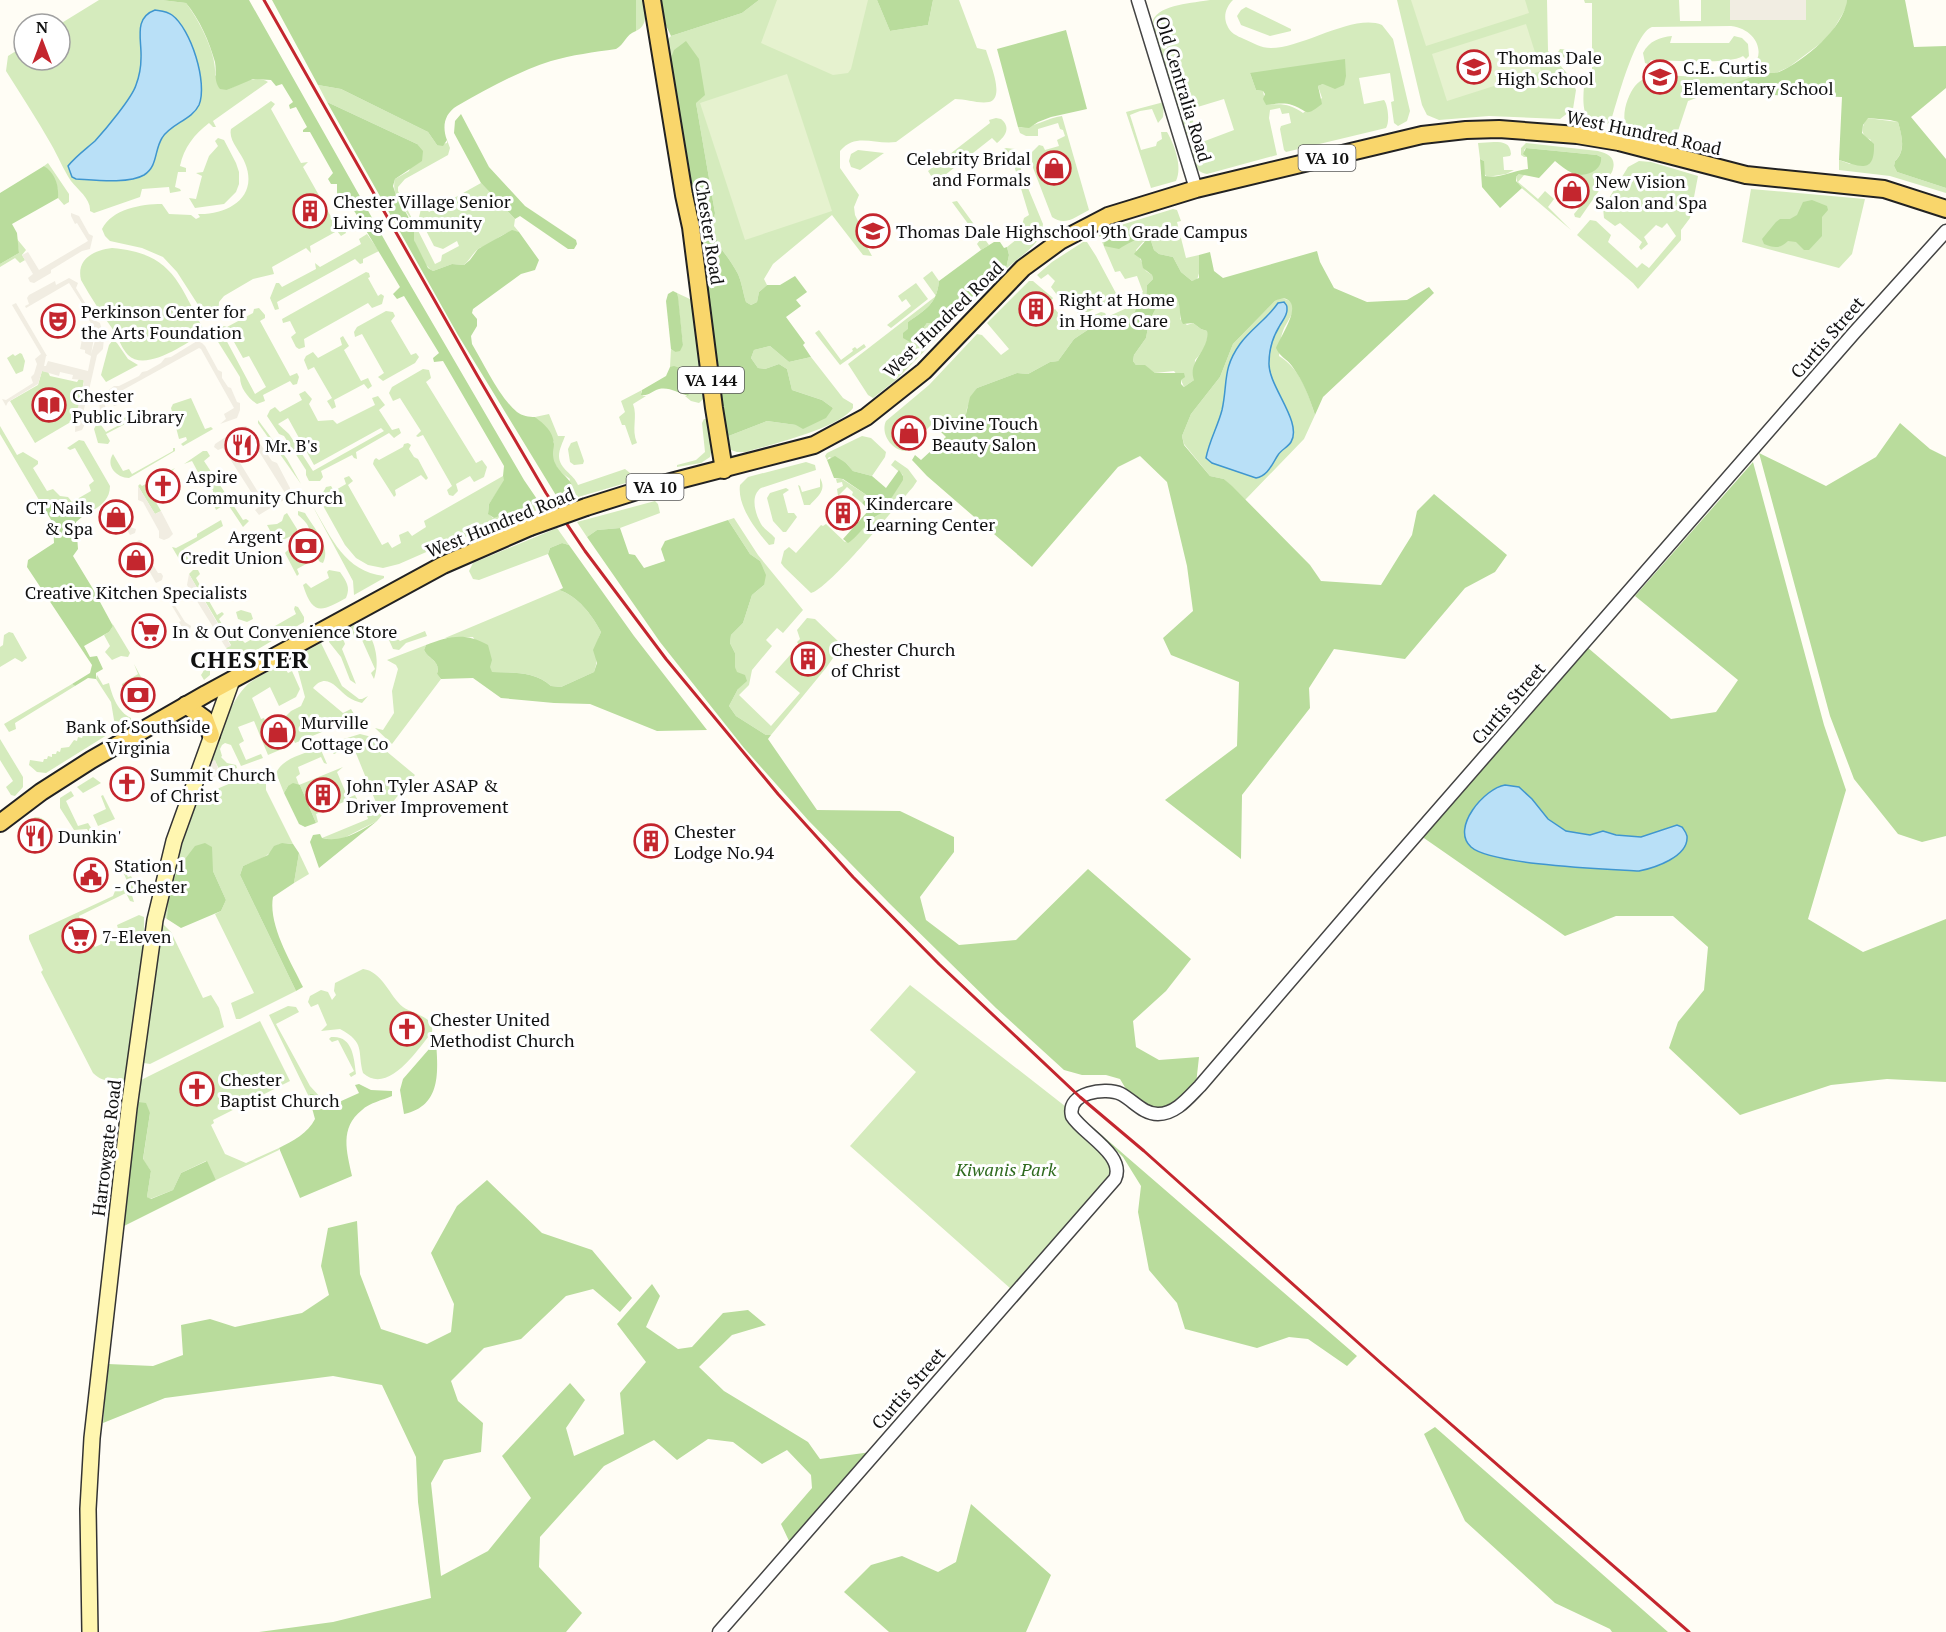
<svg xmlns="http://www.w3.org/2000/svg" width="1946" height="1632" font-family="'PT Serif',serif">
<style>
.green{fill:#d5ebbd;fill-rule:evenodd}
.forest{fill:#b9dc9c;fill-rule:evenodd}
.pitch{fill:#e6f2cf}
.plaza{fill:#f1ede2;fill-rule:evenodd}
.water{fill:#b9e0f7;stroke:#3f96cf;stroke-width:1.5}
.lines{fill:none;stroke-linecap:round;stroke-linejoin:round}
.tertiary-casing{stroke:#444;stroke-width:15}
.secondary-casing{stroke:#333;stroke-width:18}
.primary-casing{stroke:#222;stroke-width:20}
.tertiary{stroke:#fff;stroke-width:12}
.secondary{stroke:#fff6b0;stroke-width:15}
.primary{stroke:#f9d66b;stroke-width:16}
.rail{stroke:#c4262e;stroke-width:3}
.primary-bridge-casing{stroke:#222;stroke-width:20;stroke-linecap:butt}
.primary-bridge{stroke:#f9d66b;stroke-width:16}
.labels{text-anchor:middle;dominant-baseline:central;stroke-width:6;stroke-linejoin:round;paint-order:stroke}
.shield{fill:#fff;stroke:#585858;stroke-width:1.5}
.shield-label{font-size:16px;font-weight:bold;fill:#111}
.poi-label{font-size:18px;fill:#111;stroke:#fff;text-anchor:start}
.street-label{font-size:18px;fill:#111;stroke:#fff}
.park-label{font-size:18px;font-style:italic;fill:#2f6b1f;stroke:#fff}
.district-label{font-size:24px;font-weight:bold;letter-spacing:1.5px;fill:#111;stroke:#fff}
</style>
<rect width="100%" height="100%" fill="#fffdf5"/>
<g class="green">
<path d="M99,0H161L186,3C199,20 217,54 215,75L227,90C240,84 255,74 268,82L213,121L216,127H213L209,123C194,135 184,147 180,166L186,168V172H178L175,187L180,189L181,191L170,193L169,187L142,189L140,197L94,213L90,211C91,199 78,190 71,181C63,169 58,156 51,144C37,119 21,95 6,71L8,56L24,46V60H60V24Z"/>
<path d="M636,0H643C645,12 649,25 636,31Z"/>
<path d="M759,0H877L890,31L928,25L933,0H959L977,48L986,50C989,61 1006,98 989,102C979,104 966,99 955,99L896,142C874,145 856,132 840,151V168L859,195L854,207L855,215L863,231L865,243L872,256L863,255L832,215L773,264L764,279L767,285L759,292L757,302L751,305L746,302C743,293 742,283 738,274C725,249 710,244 715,213L696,103L668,66L665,42L671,36L742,13Z"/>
<path d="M1210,0H1233C1226,7 1223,16 1227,25C1230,33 1237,36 1244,39C1253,43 1261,48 1271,48C1303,48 1354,13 1382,25L1393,39L1410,111L1407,121L1398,126L1394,123L1391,102L1394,101L1390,73L1359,78L1364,104L1384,100C1388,105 1390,122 1386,128L1286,152L1284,150L1280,129L1281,126L1291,123L1289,113L1282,114L1280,108L1270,110L1269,118L1277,155L1207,174C1194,172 1190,158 1189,147L1234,130L1224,99L1191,109L1178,110L1153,30V20C1160,4 1194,3 1210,0ZM1250,73L1344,85L1323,84L1318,86L1322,98L1303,113C1291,104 1281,103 1266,105L1263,91L1256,90Z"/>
<path d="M1397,0H1547L1548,51L1571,78L1576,90L1573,109L1560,119L1489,116L1439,120L1427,115L1422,105Z"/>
<path d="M1584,0H1679L1680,21H1701V0H1847L1846,8L1829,37L1789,67L1776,73H1764L1688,101L1674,143L1629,131C1619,120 1627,96 1635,86C1641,79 1648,76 1656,75C1682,75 1712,80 1737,74C1770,67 1763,30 1731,26L1652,27C1635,32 1617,102 1611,121C1607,125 1604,126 1598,125C1578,120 1584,91 1585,76L1592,75V3H1585Z"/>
<path d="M1246,7L1291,29V31L1270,36L1241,25L1237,16L1241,10Z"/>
<path d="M1672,36L1670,43H1729L1734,36L1742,38L1748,44L1749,56L1746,59L1743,56C1729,65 1670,60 1651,60L1648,64L1645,63L1643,53C1649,41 1660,37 1672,36Z"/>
<path d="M1560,49L1574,50L1575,65H1572L1558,52Z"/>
<path d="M318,85L341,89L428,132L437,145L447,143V140L450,148L448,155L405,179L398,187V191L435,264L441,261L442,255L459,246L457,241L443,249L434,246L419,217L421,209L425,207L429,212L481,183L515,219L514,226L519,232C506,229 498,239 487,245C484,247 480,247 478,249C472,254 470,260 464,265L452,264L433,271C425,267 416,249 414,240C413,235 415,230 414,226C408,209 390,198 395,179L409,171L417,144L327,102Z"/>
<path d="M271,101L275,104L271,109L301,163L308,162L303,167L338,229L344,227L346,233L341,236L337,231L310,246L311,253L306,248L272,267L274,274L253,279L224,296L219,302L218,317L213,321L203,317L204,314L177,272L163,257L142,248L110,241L105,236L102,229C112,209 141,204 162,204L169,214L191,215L196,219L200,217L198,214C228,215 259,197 245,163C241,152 228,140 231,129Z"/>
<path d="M1164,102L1163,117L1158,123L1152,109L1140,111L1130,115L1141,150L1156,146L1157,142L1162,139L1161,132H1167C1174,144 1183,167 1176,181L1151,188L1126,112Z"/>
<path d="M1062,116L1089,210C1077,216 1065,227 1052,217L1030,160L1032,152L1039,145L1043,146L1045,150L1059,146L1057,140L1065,136L1063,130L1060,129L1058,123L1038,129V136H1026L1020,133L1018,127C1029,130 1046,118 1062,116Z"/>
<path d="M1191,116L1198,134L1186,137L1181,122L1183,118Z"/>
<path d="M996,118L1001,119C1011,127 1006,136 997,143L992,138L945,175L947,181C937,185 933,179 928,171L990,123L989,120Z"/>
<path d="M1867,118L1898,122C1902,136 1906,151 1895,161L1894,166L1897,172L1946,188V193L1890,176L1839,170V160L1850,164L1871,140C1860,135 1861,128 1867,118Z"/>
<path d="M218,138L224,140L236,163L239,172V184L236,192L224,204L195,208L189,198L196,199L202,176L196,173L203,172L209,156L218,146L215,141Z"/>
<path d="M1494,142C1504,142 1510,143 1511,154L1510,156L1503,157L1504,170H1514L1506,174L1487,177L1483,172L1484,161L1480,159L1478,143Z"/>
<path d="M1526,143L1598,151C1610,154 1617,159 1612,172L1580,218L1575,217L1574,214L1579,208L1561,192L1575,174L1588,173L1601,157L1597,155L1526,148L1524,150L1527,157H1524L1521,155V148Z"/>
<path d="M1006,148L1015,149L1023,176L1043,224C1042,245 1021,255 1006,269L1009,255L1007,247L1027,231L1022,225L1024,218L1029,215L1010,152L1004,153L1002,150Z"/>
<path d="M858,150L884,153L860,170L851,167L849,161L851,154Z"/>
<path d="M1639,161L1651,162L1698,176L1690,218L1681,230V240L1638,289L1633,283L1577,235L1590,220L1596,221L1611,235L1608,242L1637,268L1642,263L1649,268L1676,236L1667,223L1662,228L1656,225L1644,237L1648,244L1641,250L1639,247L1642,242L1620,223L1615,226L1604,218L1603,208L1628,167Z"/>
<path d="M48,163L69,194V202L64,205L58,198C59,187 53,173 44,166Z"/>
<path d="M1519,174H1525L1518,182L1538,199L1545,191L1554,199L1548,207L1571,230L1518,185L1516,177Z"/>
<path d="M1751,189L1865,199L1852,254L1839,268L1742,242Z"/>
<path d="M957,201L989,245L981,250L977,244L980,240L952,202Z"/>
<path d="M1173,209L1177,210L1181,221L1177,222L1186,258L1199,255L1200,270L1197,280L1192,281L1181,272L1173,257L1159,254L1154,250L1151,241L1143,242L1136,250L1146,271L1152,275L1153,279L1147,285L1146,298L1141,301L1132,319L1114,321L1089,329L1074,339L1058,361L1050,362L1028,374L1017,373L977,388L967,408L966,414L938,426V429L932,424L906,451C892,451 880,434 886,421L929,385L977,334L982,335L1001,355L1009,349L987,323L1029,281H1033L1053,298L1047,307L1051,312L1055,309L1071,329L1083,322L1071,301L1064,293L1057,295L1051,287L1055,281L1048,274L1041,279L1037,275L1052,262L1083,242H1087L1096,256L1118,297L1088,312L1090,317L1101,312L1105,313L1107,317L1127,308L1126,299L1143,292L1137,276L1125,279L1120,271L1115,272L1099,235L1121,225Z"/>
<path d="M367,234L379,251L363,259V263L360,264L355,259L277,302L279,309L275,310L270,298L276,283H279L282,287L316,269L315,263L320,267L361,244L359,239Z"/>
<path d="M17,239L26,250L22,255L25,260L20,263L15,258L0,267V264L19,253Z"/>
<path d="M112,248C174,253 179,285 205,332C188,342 146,373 128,355C122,349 119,339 114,331C102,314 91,298 81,280C76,259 94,250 112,248Z"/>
<path d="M932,271L939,281C937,304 925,310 908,322L924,327L927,323H944L958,317L896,380L873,398L868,395L848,364L936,296L923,278Z"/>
<path d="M366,272L369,273L370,277L368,278L378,296L381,294L384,296L382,304L372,308L368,303L304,339L305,347L299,349L296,347L291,337L296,333L290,321L283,323L282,319Z"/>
<path d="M916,283L928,299L891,328L887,325L911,306L906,299L902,302L898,296Z"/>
<path d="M677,293L692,300L705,397L699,403L691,401L685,396H688L689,391L683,369L670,367L671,349L675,352L683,345Z"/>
<path d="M1171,298L1177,299L1180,304V319L1187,325L1193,323L1201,329L1207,331C1209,343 1203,351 1195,360L1194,380L1184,387L1181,380L1174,371L1155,373L1145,366L1136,365L1133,361L1134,355L1146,338L1149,322L1158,304Z"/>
<path d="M1280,298C1306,302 1287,319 1283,331C1280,338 1280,348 1279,356C1300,369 1308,392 1315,415L1304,439L1245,500L1224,479L1210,476L1184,444L1182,436L1191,414L1220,377L1233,344L1275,301Z"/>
<path d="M259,308L265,315V318L260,321L290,376L297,373L299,377L297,384L293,385L290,381L263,395L265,401L257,404C248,398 240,388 240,377L215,337L217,330L224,326L227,327L253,313L254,309ZM229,333L243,358L249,356L266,387L255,394L224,336Z"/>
<path d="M386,311L393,312L395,316L391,321L411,355L416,353L419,357L415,363L383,381L378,377L384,373L362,334L355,337L354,332L357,327Z"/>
<path d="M819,330L841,360L853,351L852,349L855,347L857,349L864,344L866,347L840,365L815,333Z"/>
<path d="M343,336L349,346L344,350L361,381L368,378L372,386L368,389L364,384L334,400L336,407L332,409L327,401L332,398L314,367L308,370L304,360L306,356L313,352L318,358L342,345L340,338Z"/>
<path d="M113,340L117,343L128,359L138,365L106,382L101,375L109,345Z"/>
<path d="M770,346L789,362L811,357L843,398L853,404V408C840,428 769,445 746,452H737L731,450L726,437L767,421L796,425L833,408L822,400L792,390L787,369L779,364L765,369L758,368L751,358L754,350Z"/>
<path d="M20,353L22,354L25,361L23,371L16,374L7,358L13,354L15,356Z"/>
<path d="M423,369L429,370L431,378L426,382L476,463L482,460L487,467L484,477L474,482L470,476L456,484L458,491L453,496L449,495L447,490L452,486L423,435L418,437L416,436L421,431L400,398L393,401L389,393L392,387Z"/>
<path d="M42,371L48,372L50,376L77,382L79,379L84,380L76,421L69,423L35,443L10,401L38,385Z"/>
<path d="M642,390L641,392L643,396H646L633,404C638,417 631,429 637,443L632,445L625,425H622L619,417L625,412L621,401Z"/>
<path d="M305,391L312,399L309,404L318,421L333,420L337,424L375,405L372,398L378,396L385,405L379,410L392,430L399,428L401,433L394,438L389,433L356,452L357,459L354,458L352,455L321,471L323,477L320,481H309L306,475V470L284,436L279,434L267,416L270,410L275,407L280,412L302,400L299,394ZM288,418L314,465L381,428L384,431L313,471L289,434L278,424Z"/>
<path d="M191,398L205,429L211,427L213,429L183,446L181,444L187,440L186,437L179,439L171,408L173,404Z"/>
<path d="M549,414L558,436H565C563,442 559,449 559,456C559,469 574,474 578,485L625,469L630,473L629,480L626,483L561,502L557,497L565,495L570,479L559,471L553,461L554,442L535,417Z"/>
<path d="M126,417L129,422L106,434L110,441L108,444L98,443L94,429L96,425H101L106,432L125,422L124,418Z"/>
<path d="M704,419H708L712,448L710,457L701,463L677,467V465L696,460L705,452L702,423Z"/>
<path d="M258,420L287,459L301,484L258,423Z"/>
<path d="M0,426L17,455L23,452L38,461V464L33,468L47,491L53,489L60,496L68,497L72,502L91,491L89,485L94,481L75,448L70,450L67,448L79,440L84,441L110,486C110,503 95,509 83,516C71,508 54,499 39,500L0,434Z"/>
<path d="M862,436L871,438L886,452L885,457L872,476L853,471L846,463L829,457L827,460L825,456L827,453Z"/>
<path d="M577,441L584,461L583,464L574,465L570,462L568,449L571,443Z"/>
<path d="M408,443L411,445L409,449L414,457L418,459L428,478L426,480L421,475L395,490L396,495L394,497L373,464L374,460L376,458L379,460L403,447L404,444Z"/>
<path d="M173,448H175V451L129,478C117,478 105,466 113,454L123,471L129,469L132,474L173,451Z"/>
<path d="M203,451H207L210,456L204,461L243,520L246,519L249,521L243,527L227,503L216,510L210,495H213V490L207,489L192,461L184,464Z"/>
<path d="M895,460L908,469L917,481L913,487C896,506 829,589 811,593L784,567L781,563L784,551L789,547L796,553L821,525L823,526L826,524L845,542L879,514L885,512C888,499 899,489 903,475L891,465Z"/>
<path d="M806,462L815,465L816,470L761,488C750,496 755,513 761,524C764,529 771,533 775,538L774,544L769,545C756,530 737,506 740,485L748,477Z"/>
<path d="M175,468L169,474L147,487L161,511L155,514L138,486L140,484L142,486Z"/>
<path d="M349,476L353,481L348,485L382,545L388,542L392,548L401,543L399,535L408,531L412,536L426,527L424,521L503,476L505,480L489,504L488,513L493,518L539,502L543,508L440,546L399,564L383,568L368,565L356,558L345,545L321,502V496L326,487L331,486L334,491L346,484L344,478Z"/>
<path d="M820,478C827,490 818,496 810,505H804L798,485L800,486L802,492L820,487Z"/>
<path d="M836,479H842L868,496L862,503L852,495L853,492L847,487L838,496L837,489L843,486L842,482L837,483Z"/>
<path d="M786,488L789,490L783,494L788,513H794L797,517L786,532H783L773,521L767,498L770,493Z"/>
<path d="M655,501L658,504L660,513L620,528L597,530L587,537L577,522Z"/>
<path d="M312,505C331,536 343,571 384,576V578L354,595L353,581Z"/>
<path d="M298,511L305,513C313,527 332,547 323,563L320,562L317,558L297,569L299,574L297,576L285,553C297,541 325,537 298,515Z"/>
<path d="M287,513L297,529V533L279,542L275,540L267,525L277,524L282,521L284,515Z"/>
<path d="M734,518L758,555L803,610L783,633L777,628L766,640L772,646L752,670L749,685L739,695L771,726L800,693L775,672L799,645L797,642L800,639L797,630L807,618L815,619L842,645L826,668L771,735H766L736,716L729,706L738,689L735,667V653L730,643L731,635L743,623L752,595L764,585L760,561L750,554L728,520Z"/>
<path d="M221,520L223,526L184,549L186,554L196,557L189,562L182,564L172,547L176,548L197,537V534Z"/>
<path d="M557,528L569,545L562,543L550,548L548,554L479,580L473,579L469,571L473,563Z"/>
<path d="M193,570H198L200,574L196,578L217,615L222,612L224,614L219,619L231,640L238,636L245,643L296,614L294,609L295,606L298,607L304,617V622L243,658L234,657L226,648L231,645L189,574Z"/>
<path d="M329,570L340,572C346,581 351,587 346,598C322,611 313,617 303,585L306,583L311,588L329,578L327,572Z"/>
<path d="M559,590C578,596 592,615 601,632C593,648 600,656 594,672L561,687L551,686C535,671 513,673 491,672L473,637L445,638Z"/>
<path d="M241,610L251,613L253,619L247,622L238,619L236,612Z"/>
<path d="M112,623L130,653L128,657L121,656L112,660L105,652L110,646L104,635L109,632L113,626Z"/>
<path d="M354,625L365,628C376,642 380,663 374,679L371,673L375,669L362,640L355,639L350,627Z"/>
<path d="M425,631L427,636L406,643L399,650L393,649L389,640L394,636L400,641Z"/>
<path d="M9,632L13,633L27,658L22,662L15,658L0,667V647L3,645L4,635Z"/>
<path d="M339,633H341L345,644L342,649L356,684L350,680L341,657L329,642V639Z"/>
<path d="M321,643L342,686L359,699H362L368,696L362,703C358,702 352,700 348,697C337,689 327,671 313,688L343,713L351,709L354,714L344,723L295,743L286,723V716L291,711L301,706L305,697L298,671L301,668L295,657Z"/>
<path d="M426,645L424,650C429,660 441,661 437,674L441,679L392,744L375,728L383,730L394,713L392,691L398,669L396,665L387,660Z"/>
<path d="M199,649L202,650L210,666V675L204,680L201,675C208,667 202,659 198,650Z"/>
<path d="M134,664L141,677L140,686H122V684L138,674Z"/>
<path d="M281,665H283L288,673L292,671L300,689L296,697L279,706L270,687L252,698L261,719L264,718L272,737L287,738L289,746L268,755L254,721L238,727L244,741L239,744L246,760L261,754L263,758L241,766L231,745L225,743L222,745L220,749L222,756L221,757L227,763L236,765L237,768L221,773L215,761H212C221,736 228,703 248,684C258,676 270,671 281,665Z"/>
<path d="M97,675L103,685L109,683C112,696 118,712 131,718V721L120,727L117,726L114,720L111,702L96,679Z"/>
<path d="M72,684L75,686L15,723L16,729L9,732L4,724Z"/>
<path d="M101,723L107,735L46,773L37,772L29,765L30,760L43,762L44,759H47L48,756L52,757V754H56L57,751L60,752L61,748L69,747L74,740L77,741L78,737L82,738L83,735L86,736L87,732L90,733L91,729L95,730L96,727H99Z"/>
<path d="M360,734L368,736L415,775L377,821L342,839L333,840L322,838L368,819L366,813L377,805L353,746L334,754L329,749L331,743Z"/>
<path d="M0,739L23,777V787L15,796L11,795L6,787L13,781L0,760Z"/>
<path d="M317,749L321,750L327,764L324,763L321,757L298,767L300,774L296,777L299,785L343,767L337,772L348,798L355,795L357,799L354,807L350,808L346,801L316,814L318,822L316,823L300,785L288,786L284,793L276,773C283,758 303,754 317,749Z"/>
<path d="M250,775H257L266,781V790L293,844C273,842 280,846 267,855C260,860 250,863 243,866L240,875L296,991L240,1019H236L231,1003L254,993L215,914L221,911L226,900L213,871L168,895L167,919L162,916L174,855L193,799Z"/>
<path d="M93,777L101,783L83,793L77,787Z"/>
<path d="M71,791L74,796L66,801L78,826L88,823L93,831L89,832L87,829L74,830L60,808V798Z"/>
<path d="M103,795L115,819L98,826L93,815L106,809L101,796Z"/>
<path d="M35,817C48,817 51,830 52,840L46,846L35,852L33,846L50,840L48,835L46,836L42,827L39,828L38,826L26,831L19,827Z"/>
<path d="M299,853L309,874L294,883Z"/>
<path d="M125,871L128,877L131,876L136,886L146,882L141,888L131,892L134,902L130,901L126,893L79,916L81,922L64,930L75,951L93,943L95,947L120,936L117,925L139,915L144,917V934L152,932L127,1079C114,1082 103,1083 93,1073L41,972L43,970L29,939V935L113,896L115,891L128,883L123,872Z"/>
<path d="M159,924H163L171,932L203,998L211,995L219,1008L224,1027L150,1064L144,1063L141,1060Z"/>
<path d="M363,969C382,971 390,997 403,1007C412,1014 435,1016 432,1032C418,1049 388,1096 363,1073C357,1051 366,1043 340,1029L321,1031L327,1025L318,1004L311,1007L308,1002L310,996L321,990L328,992L332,1000L336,995L334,991L335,983Z"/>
<path d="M910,985L1070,1110L1116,1162L1117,1177L1011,1289L850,1146L916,1072L870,1030Z"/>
<path d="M288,1006L296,1007L299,1012L276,1024L310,1086L321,1098H317L310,1094L309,1097L269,1015Z"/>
<path d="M260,1021L290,1081L213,1120L214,1123L211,1125L225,1154L246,1163L279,1148V1150L216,1180L206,1161L181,1173L173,1190L150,1199L147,1197L151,1171L143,1160L150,1113L133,1105L137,1082Z"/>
<path d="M331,1037C353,1035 354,1058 356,1074L351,1077L349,1074L354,1071L338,1040L332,1042L329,1039Z"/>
</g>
<g class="forest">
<path d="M161,0H249L397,262L524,480L539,502L494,518L488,514L489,504L504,480L503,476L504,466L443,361L434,362L433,358L439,353L404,296L397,299L393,294L400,287L344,194L337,195V184H331L328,179L333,173L310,132H303V130L307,127L296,107L290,109L289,105L293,102L282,84L276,86L271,80L253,79L227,90L220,89C213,80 217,72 215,62C209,41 200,20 186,3Z"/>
<path d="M272,0H636V31C625,35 625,44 616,49C594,52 572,55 551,61C517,72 487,89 457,106C444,114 442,127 447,140L443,146L437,145L428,132L341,89L318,85Z"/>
<path d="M659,0H759L742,13L671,36L661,15Z"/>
<path d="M877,0H933L928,25L890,31Z"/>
<path d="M1847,0H1905L1914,47L1946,46V88L1911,117L1946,159V188L1897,172L1894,166L1895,161C1906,151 1902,136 1898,122L1890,120L1868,118L1863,125L1862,133L1874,144C1875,175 1859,166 1839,160L1842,97L1709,93C1726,87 1744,79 1761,74C1767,72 1774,74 1779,72C1804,61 1844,28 1847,0Z"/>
<path d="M1066,30L1087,109L1051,117L1038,122L1029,128L1018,127L997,49Z"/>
<path d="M686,41L699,59L705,95L696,103L715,213C710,244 725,249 738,274C742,283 743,293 746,302L751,305L757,302L759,292L767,285H780L795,276L807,292L796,300L801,306L786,317L805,343L803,345L811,357L789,362L770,346L754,350L751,358L758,368L765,369L779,364L787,369L792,390L822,400L833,408L826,418L803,429L796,425L767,421L726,437L668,66L674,50Z"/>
<path d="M1345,59L1346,76L1344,85L1335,89L1323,84L1318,86L1322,104C1304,118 1309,111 1292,105C1284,102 1274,104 1266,105L1263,99L1265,94L1263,91L1256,90L1250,73Z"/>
<path d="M327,102L417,144L423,151L422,161L395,179L393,186L396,195L414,227V240L428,268L433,271L452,264L464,265L470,260L478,249L512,230L519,232L539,260L535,270L521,274L473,309L472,313L477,319V326L471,336L472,344C484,364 499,397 517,412C522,416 529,417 535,417C544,424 553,431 554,444C554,450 552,457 555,463C560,477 589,487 557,497L458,335Z"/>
<path d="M461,114L489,167L525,206L576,240L577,244L574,249H568L520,216L515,219L481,183L454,133L455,121Z"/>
<path d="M1526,148L1597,155L1601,157C1603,172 1582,178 1572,173C1566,170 1560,165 1555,161L1539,178L1519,174L1516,177V181L1522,188L1500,208L1482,187L1480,159L1484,161L1485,176C1499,179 1514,170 1528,169L1527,157L1523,154Z"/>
<path d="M44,166C55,173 59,185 58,198L12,224L17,233L19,253L0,264V193Z"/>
<path d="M1812,200L1827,206L1828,210L1822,217V236L1809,250H1804L1796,242L1788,241C1780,249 1774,248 1764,244L1762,239L1776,222L1780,219H1790L1797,215L1803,202Z"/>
<path d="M1127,229L1138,230L1142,235C1136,241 1127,243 1119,249L1104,246C1104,235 1118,233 1127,229Z"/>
<path d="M1147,239L1151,241L1154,250L1159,254L1173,257L1181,272L1192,281L1199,278V255L1210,252L1214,271L1223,278L1317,251L1320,262L1334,288L1367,302L1407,300L1429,287L1434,293L1323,397L1315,415C1309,396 1303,381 1292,366C1286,358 1280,357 1276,348C1280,337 1301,308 1288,300C1284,297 1279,299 1275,301L1233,344L1220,377L1191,414L1182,436L1184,445L1210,476L1224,479L1232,486L1310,565L1321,581L1381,585L1412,535L1417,511L1434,494L1507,555L1495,572L1465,588L1405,659L1334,649L1309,688L1310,708L1242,795L1241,859L1165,800L1237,746L1239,682L1171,655L1163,638L1193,611L1187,566L1167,482L1140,456L1118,467L1032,567L927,476L912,460L915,455L921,460L946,437L938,429L939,423C950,414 957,421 966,414L970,397L977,388L1017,373L1028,374L1050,362L1058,361L1074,339L1089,329L1114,321L1132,319L1138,304L1146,298L1147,285L1153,279L1152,275L1143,268L1141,259L1134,254ZM1171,298L1177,299C1182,308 1178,316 1183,324L1193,323L1201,329L1207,331C1210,350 1187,361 1194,380L1184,387L1181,384V380L1185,377L1184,373H1155L1145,365H1136L1133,361L1134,355L1146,338L1149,322L1158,304Z"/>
<path d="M994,242H1000L1004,248L1007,247L1009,255L1006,269L958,317L944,323H927L924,327L925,336L910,342L903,338V333L908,329V322C925,310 937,304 939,281L981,250Z"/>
<path d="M673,291L677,293L678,297L683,345L680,351L675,352L671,349L666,301L668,294Z"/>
<path d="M674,366L683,369C687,377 687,386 689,394L688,396C678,393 670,387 659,389C652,391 649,396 641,395L642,390L666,376L670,367Z"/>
<path d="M1900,423L1930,449L1946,457V836L1922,842L1898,834L1854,779L1830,716L1759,453L1826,486L1876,457Z"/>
<path d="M835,456L846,463L853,471L872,476L886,488L899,470L903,476V480L887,505L885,512C869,516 861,535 848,543L843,539L869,510L862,503L868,496L843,479L834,478L827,460Z"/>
<path d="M1753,462L1824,725L1846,790L1808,919L1863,952L1946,919V1082L1887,1079L1831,1085L1740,1115L1669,1048L1678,1022L1704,990L1708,947L1673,916H1616L1565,936L1421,836L1587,647L1671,719L1716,712L1738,680L1635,596Z"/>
<path d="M47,499L74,511L83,516L76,522L78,549L73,556L93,589L113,626L109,632L84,646L90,657L97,656L103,669L96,673V679L88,678L75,686L72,684L90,673L92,665L27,567L28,560L54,543L53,523L39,500Z"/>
<path d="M728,520L750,554L760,561L766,575L764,585L752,595L743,623L731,635L730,643L735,653V667L737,672L745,675L747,681L738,689L729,706L736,716L766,735H771L768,739L817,810L900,811L954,837V852L920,897L926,920L959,945L1016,940L1088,869L1191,959L1166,991L1133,1021L1136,1047L1159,1060L1199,1057L1196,1084L1169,1108L1154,1110L1129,1094L1120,1079L1106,1075H1082L1064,1070L996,1008L889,903L808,820L744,748L660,642L587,537L597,530L620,528L629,554L635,555L644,568L665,561L661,549L665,541Z"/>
<path d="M562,543L569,545L634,636L707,730L657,731L590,704L554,703L501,698L473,678L441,679L437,674C441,661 429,660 424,650L426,645C449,636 465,632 488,645L492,660L490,667L492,672C513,673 535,671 551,686L561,687L594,672L597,663L593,650L601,632C592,615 578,596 559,590L563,588L548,554L550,548Z"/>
<path d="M293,783L300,785L316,823L305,827L299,824L284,793L288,786Z"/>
<path d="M377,821L319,868L310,842L313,835L320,834L322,838C343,843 359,831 377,821Z"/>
<path d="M205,843L212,847L213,871L226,900L221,911L181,928L167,919L168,895L179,867L195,846Z"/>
<path d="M282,843L293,844L299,853L294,883L273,897C268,925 291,962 303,987L296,991L240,875L243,866L268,855L274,846Z"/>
<path d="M436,1041C438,1071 442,1106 404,1114L400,1090L403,1079Z"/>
<path d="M359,1084L371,1090L392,1091V1096C383,1100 369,1103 362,1110C339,1128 347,1152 352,1176L300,1198L279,1148C293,1141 308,1133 315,1119L309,1097L310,1094H313L317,1098H321L328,1107L359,1093L355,1085Z"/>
<path d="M138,1102L146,1103L150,1113L143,1159L151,1171L147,1197L151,1199L173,1190L181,1173L207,1161L216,1180L120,1228L133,1105Z"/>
<path d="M1090,1125L1357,1356L1347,1366L1308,1339L1289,1337L1257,1348L1185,1329L1177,1303L1149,1270L1138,1212L1141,1186L1123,1157Z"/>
<path d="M487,1180L542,1233L592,1250L632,1298L620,1312L593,1289L566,1296L521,1339L484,1348L451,1381L458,1401L483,1423L481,1452L444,1460L431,1483L441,1576L488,1551L531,1498L502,1456L570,1383L585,1400L566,1428L574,1456L624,1434L620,1393L646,1362L617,1324L652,1284L660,1296L646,1327L678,1349L692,1347L723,1313L748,1310L766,1325L732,1335L699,1367L724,1391L808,1442L820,1459L871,1452L790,1543L781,1524L812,1488L811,1475L787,1450L762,1464L733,1442L708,1439L677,1460L654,1440L604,1466L540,1537L539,1567L582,1613L566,1632H259L333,1622L431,1598L418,1502L416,1457L382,1385L333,1376L165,1398L103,1423L108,1364L153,1366L183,1355L181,1325L210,1319L235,1327L302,1313L329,1295L321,1266L328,1228L357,1221L360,1274L381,1329L427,1344L451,1332L454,1304L431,1253L457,1206Z"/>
<path d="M1435,1427L1668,1632H1612L1610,1629L1555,1603L1465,1521L1424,1434Z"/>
<path d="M971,1504L1051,1575L1026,1632H889L844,1592L871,1565L902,1556L938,1572L956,1562Z"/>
</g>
<g class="pitch">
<path d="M777,0H868L851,69L848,73L833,75L761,43Z"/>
<path d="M1411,0H1525L1529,13L1426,46Z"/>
<path d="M1526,24L1541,71L1447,101L1432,54Z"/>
<path d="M787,74L832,211L745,240L700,103Z"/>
</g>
<g class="plaza">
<rect x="1730" y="0" width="76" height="20"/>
<path d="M71,213L79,216L89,234L93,236L90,249L82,251L51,270V273L34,283L30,282L28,278L33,274L22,255L28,252L39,270L88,241L77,223L75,224L71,216Z"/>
<path d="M69,278L78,283L76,288L96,321L100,323L104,338L103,349L97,355L89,390L90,398H87L84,409L82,421L85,424L82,430L75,432L76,415L84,382L83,380L72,379L73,375L60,372L59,376L42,371L38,384L8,402L6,406L2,399L6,400L33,383L31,377L34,374L37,364L35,359L41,354L12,305L16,303L47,356H46L44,366H46L48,361L88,371L91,356L85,353V350L80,349L83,335L90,331L94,338L91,354L97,334L85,313L87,311L69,283L26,308L25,306L29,304L27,298L29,295L55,281L56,285Z"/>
<path d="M197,341L202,343L205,346L218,370L222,372V378L228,387L231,388L237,402L240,403V410L237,418L220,424L226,419L224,414L234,408L201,349L199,348L112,396L117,405L114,406L111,402L105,405L106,412L100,410L99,402L105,393L114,386H119L139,376L142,372L147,371L161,363L165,358L171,357Z"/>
<path d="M246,426L252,430L254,435L272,461L277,463L290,488L288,500L282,501L259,515L255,510L260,506L223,448L218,450L214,447L215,444L241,427ZM248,434L285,493L266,505L229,445Z"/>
<path d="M138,486L155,514L161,511L173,534L169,538L164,540L159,538V531L143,502L138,500Z"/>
<path d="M117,504L122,505L121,511L130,527L136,529L135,533L130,535L117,511L115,512L113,508Z"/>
<path d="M139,540L142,541V547L158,573H161L163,576L162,580L156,583L134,544Z"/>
<path d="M189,574L215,619L231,646L226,648L187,585Z"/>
<path d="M169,589L171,593L169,596L185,622L191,626L190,629L186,632L184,631L179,622L181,621L163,591Z"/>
<path d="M215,760L219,771L224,773L212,778L208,773L212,761Z"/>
</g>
<g class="water">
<path d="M155,10C162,11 167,11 172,15C191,29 208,83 199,105C192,120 170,124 162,138C154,151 158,166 144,175C129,184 94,180 76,179L72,177L68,166C76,156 86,149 95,141C105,130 132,98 136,85C139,77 141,67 141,58C142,40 133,18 155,10Z"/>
<path d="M1284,302C1287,306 1287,305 1287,310C1287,316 1282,321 1279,327C1273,337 1269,351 1269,363C1268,386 1303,422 1291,442C1288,447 1281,450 1278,455C1272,464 1268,476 1256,478L1212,463L1206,458C1209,441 1218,426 1222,410C1228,383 1222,369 1240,344C1251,329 1267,319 1278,303Z"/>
<path d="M1505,785L1519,787L1532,799L1548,819L1566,831L1590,835L1603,831L1616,835L1641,837L1677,825L1682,827C1684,830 1686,832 1687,836C1689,857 1654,868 1639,871C1607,869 1491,865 1471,847C1450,828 1485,788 1505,785Z"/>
</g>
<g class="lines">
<g class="tertiary-casing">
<g id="tertiary">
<path d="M1138,0L1196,189"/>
<path d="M719,1632L1115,1179C1126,1155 1083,1134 1072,1116C1066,1092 1106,1087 1121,1094C1134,1101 1143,1114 1158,1114C1176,1114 1189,1097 1200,1086L1377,880L1854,333L1946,231"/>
</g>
</g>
<g class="secondary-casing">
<path id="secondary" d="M90,1632L88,1509L92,1438L129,1108L155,920L174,841L232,680"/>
</g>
<g class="primary-casing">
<g id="primary">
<path d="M652,0L684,195L691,227L714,408L724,470"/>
<path d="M586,507L640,490L814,445L866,417L924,371L1023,268L1060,241L1108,216L1196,189L1422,135L1466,130L1499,129L1577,135L1619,142L1746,175L1884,189L1946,209"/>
<path d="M186,705L205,719L211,735"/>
<path d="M0,823L41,792L91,760L206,694L443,565L530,527"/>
</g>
</g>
<use href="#tertiary" class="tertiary"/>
<use href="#secondary" class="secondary"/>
<use href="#primary" class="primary"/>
<path class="rail" d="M264,0L477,375L546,493L585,551L666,659L778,794L853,877L939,964L1080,1097L1144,1151L1382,1364L1689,1632"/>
<g class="primary-bridge-casing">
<path id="primary-bridge" d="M530,527L586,507"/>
</g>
<use href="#primary-bridge" class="primary-bridge"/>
</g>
<defs>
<g id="school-ring" transform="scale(1.725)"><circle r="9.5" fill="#fff" stroke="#c4262e" stroke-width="1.5"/><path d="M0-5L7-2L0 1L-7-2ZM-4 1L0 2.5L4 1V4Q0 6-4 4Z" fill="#c4262e"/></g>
<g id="shop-ring" transform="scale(1.725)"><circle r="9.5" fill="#fff" stroke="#c4262e" stroke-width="1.5"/><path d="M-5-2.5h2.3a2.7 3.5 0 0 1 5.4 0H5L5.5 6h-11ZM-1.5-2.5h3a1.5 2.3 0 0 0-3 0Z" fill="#c4262e"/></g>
<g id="building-ring" transform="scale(1.725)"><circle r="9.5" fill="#fff" stroke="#c4262e" stroke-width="1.5"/><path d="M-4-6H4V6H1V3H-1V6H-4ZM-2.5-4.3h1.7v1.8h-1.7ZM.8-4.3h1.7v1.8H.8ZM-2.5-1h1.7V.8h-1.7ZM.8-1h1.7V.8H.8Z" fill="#c4262e"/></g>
<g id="theatre-ring" transform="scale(1.725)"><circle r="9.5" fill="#fff" stroke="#c4262e" stroke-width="1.5"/><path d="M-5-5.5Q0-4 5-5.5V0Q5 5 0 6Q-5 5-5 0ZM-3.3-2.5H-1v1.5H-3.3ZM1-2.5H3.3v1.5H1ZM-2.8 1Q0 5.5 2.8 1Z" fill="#c4262e"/></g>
<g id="library-ring" transform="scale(1.725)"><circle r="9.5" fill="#fff" stroke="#c4262e" stroke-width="1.5"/><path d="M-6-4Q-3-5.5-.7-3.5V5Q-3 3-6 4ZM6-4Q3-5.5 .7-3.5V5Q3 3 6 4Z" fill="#c4262e"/></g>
<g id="restaurant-ring" transform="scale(1.725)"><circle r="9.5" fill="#fff" stroke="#c4262e" stroke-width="1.5"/><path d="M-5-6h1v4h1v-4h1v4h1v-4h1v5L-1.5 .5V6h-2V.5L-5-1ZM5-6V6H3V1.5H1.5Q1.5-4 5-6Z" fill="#c4262e"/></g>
<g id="church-ring" transform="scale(1.725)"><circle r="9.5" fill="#fff" stroke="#c4262e" stroke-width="1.5"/><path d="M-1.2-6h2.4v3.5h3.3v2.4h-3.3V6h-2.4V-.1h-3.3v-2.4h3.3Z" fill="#c4262e"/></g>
<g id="bank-ring" transform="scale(1.725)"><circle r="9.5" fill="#fff" stroke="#c4262e" stroke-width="1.5"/><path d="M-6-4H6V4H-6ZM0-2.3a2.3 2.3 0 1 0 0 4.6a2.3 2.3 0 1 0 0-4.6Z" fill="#c4262e"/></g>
<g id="supermarket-ring" transform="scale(1.725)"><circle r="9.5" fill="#fff" stroke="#c4262e" stroke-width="1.5"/><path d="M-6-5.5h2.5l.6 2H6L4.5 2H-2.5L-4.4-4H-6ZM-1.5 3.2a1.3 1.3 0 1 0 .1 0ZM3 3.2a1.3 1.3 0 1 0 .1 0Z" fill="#c4262e"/></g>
<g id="civic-ring" transform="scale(1.725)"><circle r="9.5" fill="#fff" stroke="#c4262e" stroke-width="1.5"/><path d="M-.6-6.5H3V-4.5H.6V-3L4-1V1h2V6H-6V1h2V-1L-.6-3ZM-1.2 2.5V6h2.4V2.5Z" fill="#c4262e"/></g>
</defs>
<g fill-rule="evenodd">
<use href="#school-ring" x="1474" y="67"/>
<use href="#school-ring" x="1660" y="77"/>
<use href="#shop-ring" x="1054" y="168"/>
<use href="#shop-ring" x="1572" y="191"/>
<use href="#building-ring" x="310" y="211"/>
<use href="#school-ring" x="873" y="231"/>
<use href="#building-ring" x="1036" y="309"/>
<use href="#theatre-ring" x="58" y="321"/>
<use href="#library-ring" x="49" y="405"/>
<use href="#shop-ring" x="909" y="433"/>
<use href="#restaurant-ring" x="242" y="445"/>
<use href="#church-ring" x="163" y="486"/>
<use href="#building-ring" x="843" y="513"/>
<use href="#shop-ring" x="116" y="517"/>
<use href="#bank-ring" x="306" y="546"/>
<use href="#shop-ring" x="136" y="560"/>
<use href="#supermarket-ring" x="149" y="631"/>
<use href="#building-ring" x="808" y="659"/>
<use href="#bank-ring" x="138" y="695"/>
<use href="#shop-ring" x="278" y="732"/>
<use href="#church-ring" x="127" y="784"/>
<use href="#building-ring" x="323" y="795"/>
<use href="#restaurant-ring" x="35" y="836"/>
<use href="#building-ring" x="651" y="841"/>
<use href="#civic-ring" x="91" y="875"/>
<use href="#supermarket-ring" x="79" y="936"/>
<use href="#church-ring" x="407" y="1029"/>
<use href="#church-ring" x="197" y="1089"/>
</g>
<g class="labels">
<g class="shield">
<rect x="1298.5" y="145" width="57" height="26" rx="4.5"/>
<rect x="678" y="367" width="66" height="26" rx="4.5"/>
<rect x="626.5" y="474" width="57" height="26" rx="4.5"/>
</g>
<g class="shield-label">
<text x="1327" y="158">VA 10</text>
<text x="711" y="380">VA 144</text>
<text x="655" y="487">VA 10</text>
</g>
<g class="poi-label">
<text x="1497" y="57">Thomas Dale<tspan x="1497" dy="21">High School</tspan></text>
<text x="1683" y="67">C.E. Curtis<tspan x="1683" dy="21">Elementary School</tspan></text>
<text x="1031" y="158" text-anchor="end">Celebrity Bridal<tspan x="1031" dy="21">and Formals</tspan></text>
<text x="1595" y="181">New Vision<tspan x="1595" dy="21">Salon and Spa</tspan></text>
<text x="333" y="201">Chester Village Senior<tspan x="333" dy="21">Living Community</tspan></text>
<text x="896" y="231">Thomas Dale Highschool 9th Grade Campus</text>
<text x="1059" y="299">Right at Home<tspan x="1059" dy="21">in Home Care</tspan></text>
<text x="81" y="311">Perkinson Center for<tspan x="81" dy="21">the Arts Foundation</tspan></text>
<text x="72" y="395">Chester<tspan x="72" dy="21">Public Library</tspan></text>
<text x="932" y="423">Divine Touch<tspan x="932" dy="21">Beauty Salon</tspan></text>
<text x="265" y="445">Mr. B's</text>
<text x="186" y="476">Aspire<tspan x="186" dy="21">Community Church</tspan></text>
<text x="866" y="503">Kindercare<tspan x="866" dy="21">Learning Center</tspan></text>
<text x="93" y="507" text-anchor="end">CT Nails<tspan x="93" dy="21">&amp; Spa</tspan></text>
<text x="283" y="536" text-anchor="end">Argent<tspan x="283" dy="21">Credit Union</tspan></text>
<text x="136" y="592" text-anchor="middle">Creative Kitchen Specialists</text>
<text x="172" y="631">In &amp; Out Convenience Store</text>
<text x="831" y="649">Chester Church<tspan x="831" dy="21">of Christ</tspan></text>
<text x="301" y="722">Murville<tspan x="301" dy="21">Cottage Co</tspan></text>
<text x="138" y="726" text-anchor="middle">Bank of Southside<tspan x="138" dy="21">Virginia</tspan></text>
<text x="150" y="774">Summit Church<tspan x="150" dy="21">of Christ</tspan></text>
<text x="346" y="785">John Tyler ASAP &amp;<tspan x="346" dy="21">Driver Improvement</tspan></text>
<text x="674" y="831">Chester<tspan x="674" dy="21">Lodge No.94</tspan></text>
<text x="58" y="836">Dunkin'</text>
<text x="114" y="865">Station 1<tspan x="114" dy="21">- Chester</tspan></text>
<text x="102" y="936">7-Eleven</text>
<text x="430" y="1019">Chester United<tspan x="430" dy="21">Methodist Church</tspan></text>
<text x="220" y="1079">Chester<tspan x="220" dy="21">Baptist Church</tspan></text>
</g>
<g class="street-label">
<text transform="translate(1184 89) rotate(73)">Old Centralia Road</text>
<text transform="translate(1644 132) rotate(12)">West Hundred Road</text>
<text transform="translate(710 232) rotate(81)">Chester Road</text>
<text transform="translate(943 319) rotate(-44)">West Hundred Road</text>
<text transform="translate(1827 337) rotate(-49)">Curtis Street</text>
<text transform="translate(500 522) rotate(-22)">West Hundred Road</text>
<text transform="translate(1508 703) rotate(-49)">Curtis Street</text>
<text transform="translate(106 1148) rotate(-83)">Harrowgate Road</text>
<text transform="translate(908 1388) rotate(-49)">Curtis Street</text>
</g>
<g class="park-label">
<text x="1006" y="1169">Kiwanis Park</text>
</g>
<g class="district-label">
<text x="250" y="659">CHESTER</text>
</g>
</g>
<g transform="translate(42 42)"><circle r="28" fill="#ffffff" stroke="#a0a0a0" stroke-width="1.5"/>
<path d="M0-4.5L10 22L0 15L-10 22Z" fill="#c4262e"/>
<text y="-9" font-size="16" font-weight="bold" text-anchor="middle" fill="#111111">N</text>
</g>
</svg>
